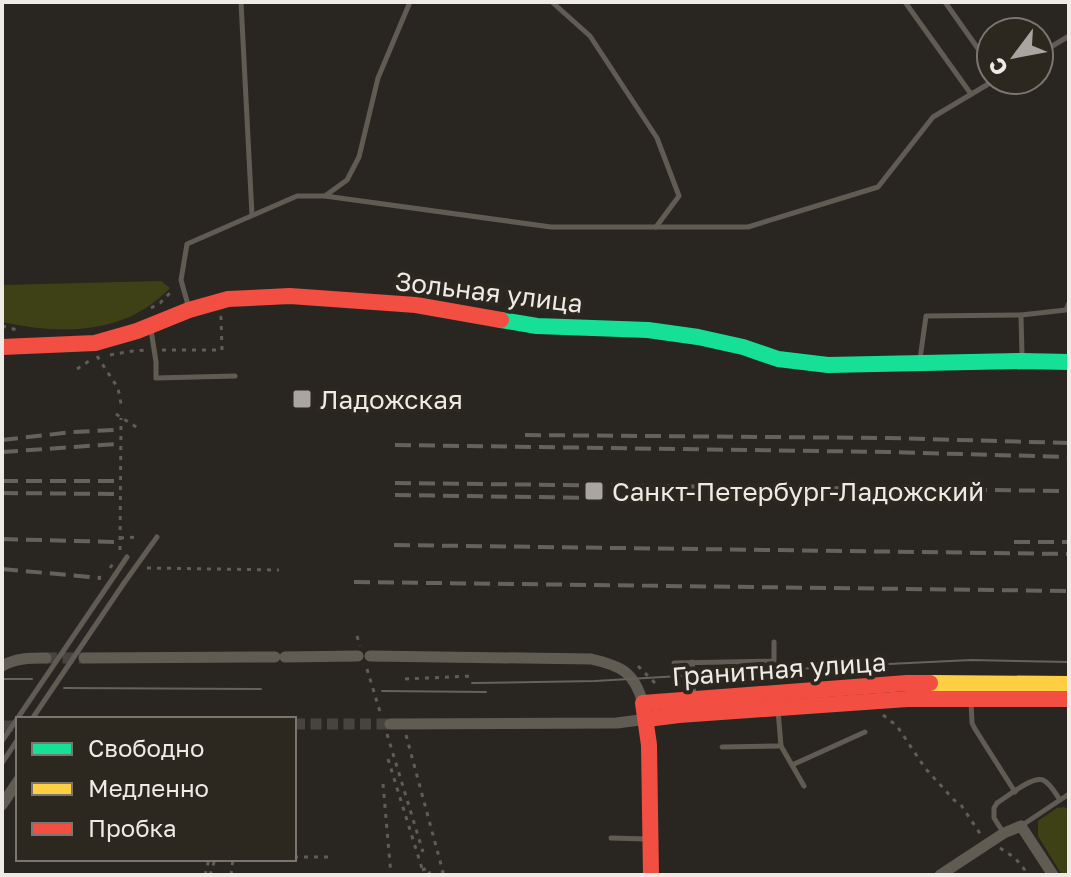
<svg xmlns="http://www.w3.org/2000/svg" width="1071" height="877" font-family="'Golos Text',sans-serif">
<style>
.green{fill:#3e4115}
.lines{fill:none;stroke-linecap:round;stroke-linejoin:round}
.street-tunnel{stroke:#47443f;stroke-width:11;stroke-dasharray:11 5.5;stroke-linecap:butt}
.path{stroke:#605c56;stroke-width:3;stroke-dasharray:4 6;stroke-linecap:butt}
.lane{stroke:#615c53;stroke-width:5}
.street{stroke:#615c53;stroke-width:11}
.fast{stroke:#16e098;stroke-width:16}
.slow{stroke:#ffcf43;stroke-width:16}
.jam{stroke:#f24e42;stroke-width:16}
.tram{stroke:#65625c;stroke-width:2}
.rail{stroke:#65625c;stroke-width:4;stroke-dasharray:16 8;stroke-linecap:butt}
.path-bridge{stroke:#605c56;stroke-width:3;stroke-dasharray:4 6;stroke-linecap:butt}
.lane-bridge{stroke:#615c53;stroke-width:5}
.poi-dot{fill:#a9a6a1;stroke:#2c271f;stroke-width:3}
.labels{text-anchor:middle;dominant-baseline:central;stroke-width:8;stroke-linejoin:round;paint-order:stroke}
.street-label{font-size:26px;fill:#eeebe6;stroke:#2c271f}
.poi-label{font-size:26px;fill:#eeebe6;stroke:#2c271f;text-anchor:start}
</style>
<rect width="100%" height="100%" fill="#292622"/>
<g class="green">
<path d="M161,281L170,288C125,335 62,335 2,322V285Z"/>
<path d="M1064,807L1069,810V875H1062L1038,836V821L1057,808Z"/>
</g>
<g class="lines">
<g class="street-tunnel">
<path d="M46,658H84"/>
<path d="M294,724H390"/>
<path d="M2,726H18"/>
</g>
<g class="path">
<path d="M151,308L160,303L173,290"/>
<path d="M2,326L21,331"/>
<path d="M162,350H222L221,317L223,316"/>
<path d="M110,355L133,351L146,350"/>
<path d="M97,356L118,388L122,409"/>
<path d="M77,369L92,359"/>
<path d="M116,414L141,430"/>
<path d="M120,538L139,537"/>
<path d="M120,550L121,418"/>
<path d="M147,568L279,570"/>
<path d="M357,636L360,646"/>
<path d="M638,666L658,686"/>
<path d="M367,669L381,715"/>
<path d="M405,679L472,676"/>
<path d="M883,715L897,726L925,768L954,800L961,805L981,835"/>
<path d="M387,734L423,852"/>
<path d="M406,735L443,872L434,875"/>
<path d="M388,759L424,875"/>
<path d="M383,784L391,875"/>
<path d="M1000,848L1015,858L1029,875"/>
<path d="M294,857H329"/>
<path d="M422,870L428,868L430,875"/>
<path d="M205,875L209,859"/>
<path d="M210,875L215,859"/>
<path d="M231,875L233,859"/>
</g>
<g class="lane">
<path d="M241,2L252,215"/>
<path d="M552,2L590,36L657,138L679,196L656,227"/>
<path d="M905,2L971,94"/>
<path d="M945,2L991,67"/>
<path d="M1039,54L1069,36"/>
<path d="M325,196L551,227H748L878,187L933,117L995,80"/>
<path d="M188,305L181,280L187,244L297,196H325L347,180L359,157L378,78L410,2"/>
<path d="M151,330L156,362V378L235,376"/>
<path d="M1022,356L1021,315L1066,310L1069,303"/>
<path d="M920,359L926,316L1021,315"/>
<path d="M115,575L127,557"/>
<path d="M124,583L157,537"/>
<path d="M692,662L694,698"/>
<path d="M674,663L774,661V642"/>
<path d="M971,701L972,723L975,729L1015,792"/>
<path d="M778,710L781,746L804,786"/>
<path d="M722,747L781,746"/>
<path d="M2,763L18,739"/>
<path d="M792,765L865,732"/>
<path d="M1021,826L1069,794"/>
<path d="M1003,832L994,818V808L997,803C1007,797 1032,776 1043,780C1051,784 1055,793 1060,800"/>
<path d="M611,838L646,839"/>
</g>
<g class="street">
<path d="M370,656L591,659C622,666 634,672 643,703"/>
<path d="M285,657L358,656"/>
<path d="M84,658L275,657"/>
<path d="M2,666C16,658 30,658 46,658"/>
<path d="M390,724L617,723L647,719"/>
<path d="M2,805L18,781"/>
<path d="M940,875L1004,833L1021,826L1053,875"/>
</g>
<path class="fast" d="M501,320L537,326L648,330L698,337L743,347L778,359L828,365L1022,361L1069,362"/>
<path class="slow" d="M930,683L1069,684"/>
<g class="jam">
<path d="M2,347L95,343L137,331L189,310L228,299L290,296L416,305L501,320"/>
<path d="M647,719L679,715L907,699H1069"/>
<path d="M651,875L649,745L643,703L907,683H930"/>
</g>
<g class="tram">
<path d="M2,679H32"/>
<path d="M472,683L595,681L847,666L971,660L1069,662"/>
<path d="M64,688L261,689"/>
<path d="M382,691L486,692"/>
</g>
<g class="rail">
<path d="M525,435L888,438L1069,443"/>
<path d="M2,440L73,432L116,430"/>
<path d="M395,445L888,452L1069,457"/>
<path d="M2,452L116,444"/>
<path d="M2,481H115"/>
<path d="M395,483L1069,491"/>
<path d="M2,493L115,494"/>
<path d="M395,495L601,498"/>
<path d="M2,539L115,542"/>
<path d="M1014,542H1069"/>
<path d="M394,545L1069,554"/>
<path d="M2,569L101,578"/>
<path d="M354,582L1069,591"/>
</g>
<path class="path-bridge" d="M110,568L115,561"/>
<g class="lane-bridge">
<path d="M32,719L124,583"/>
<path d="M2,741L115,575"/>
</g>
</g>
<g class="poi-dot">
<rect x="292" y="389" width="20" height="20" rx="4"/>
<rect x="584" y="481" width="20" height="20" rx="4"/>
</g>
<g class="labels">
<g class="street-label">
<text transform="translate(489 292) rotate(7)">Зольная улица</text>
<text transform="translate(779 669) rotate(-4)">Гранитная улица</text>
</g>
<g class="poi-label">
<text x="320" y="399">Ладожская</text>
<text x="612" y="491">Санкт-Петербург-Ладожский</text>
</g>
</g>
<rect width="1071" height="877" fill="none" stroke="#eeebe6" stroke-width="8"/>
<rect x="16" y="717" width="280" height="144" fill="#2c271f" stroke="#7a756f" stroke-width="2"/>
<rect x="32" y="743" width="40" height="12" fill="#16e098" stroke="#7a756f" stroke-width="2"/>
<text x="88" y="757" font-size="24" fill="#eeebe6">Свободно</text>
<rect x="32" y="783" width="40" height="12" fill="#ffcf43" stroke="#7a756f" stroke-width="2"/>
<text x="88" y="797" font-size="24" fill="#eeebe6">Медленно</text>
<rect x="32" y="823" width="40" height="12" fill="#f24e42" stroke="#7a756f" stroke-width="2"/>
<text x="88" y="837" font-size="24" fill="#eeebe6">Пробка</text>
<g transform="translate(1015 56) rotate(238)"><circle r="38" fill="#2c271f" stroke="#7a756f" stroke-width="2"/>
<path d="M0-6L14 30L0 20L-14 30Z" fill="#a9a6a1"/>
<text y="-12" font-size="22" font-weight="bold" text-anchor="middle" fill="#eeebe6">С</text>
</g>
</svg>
